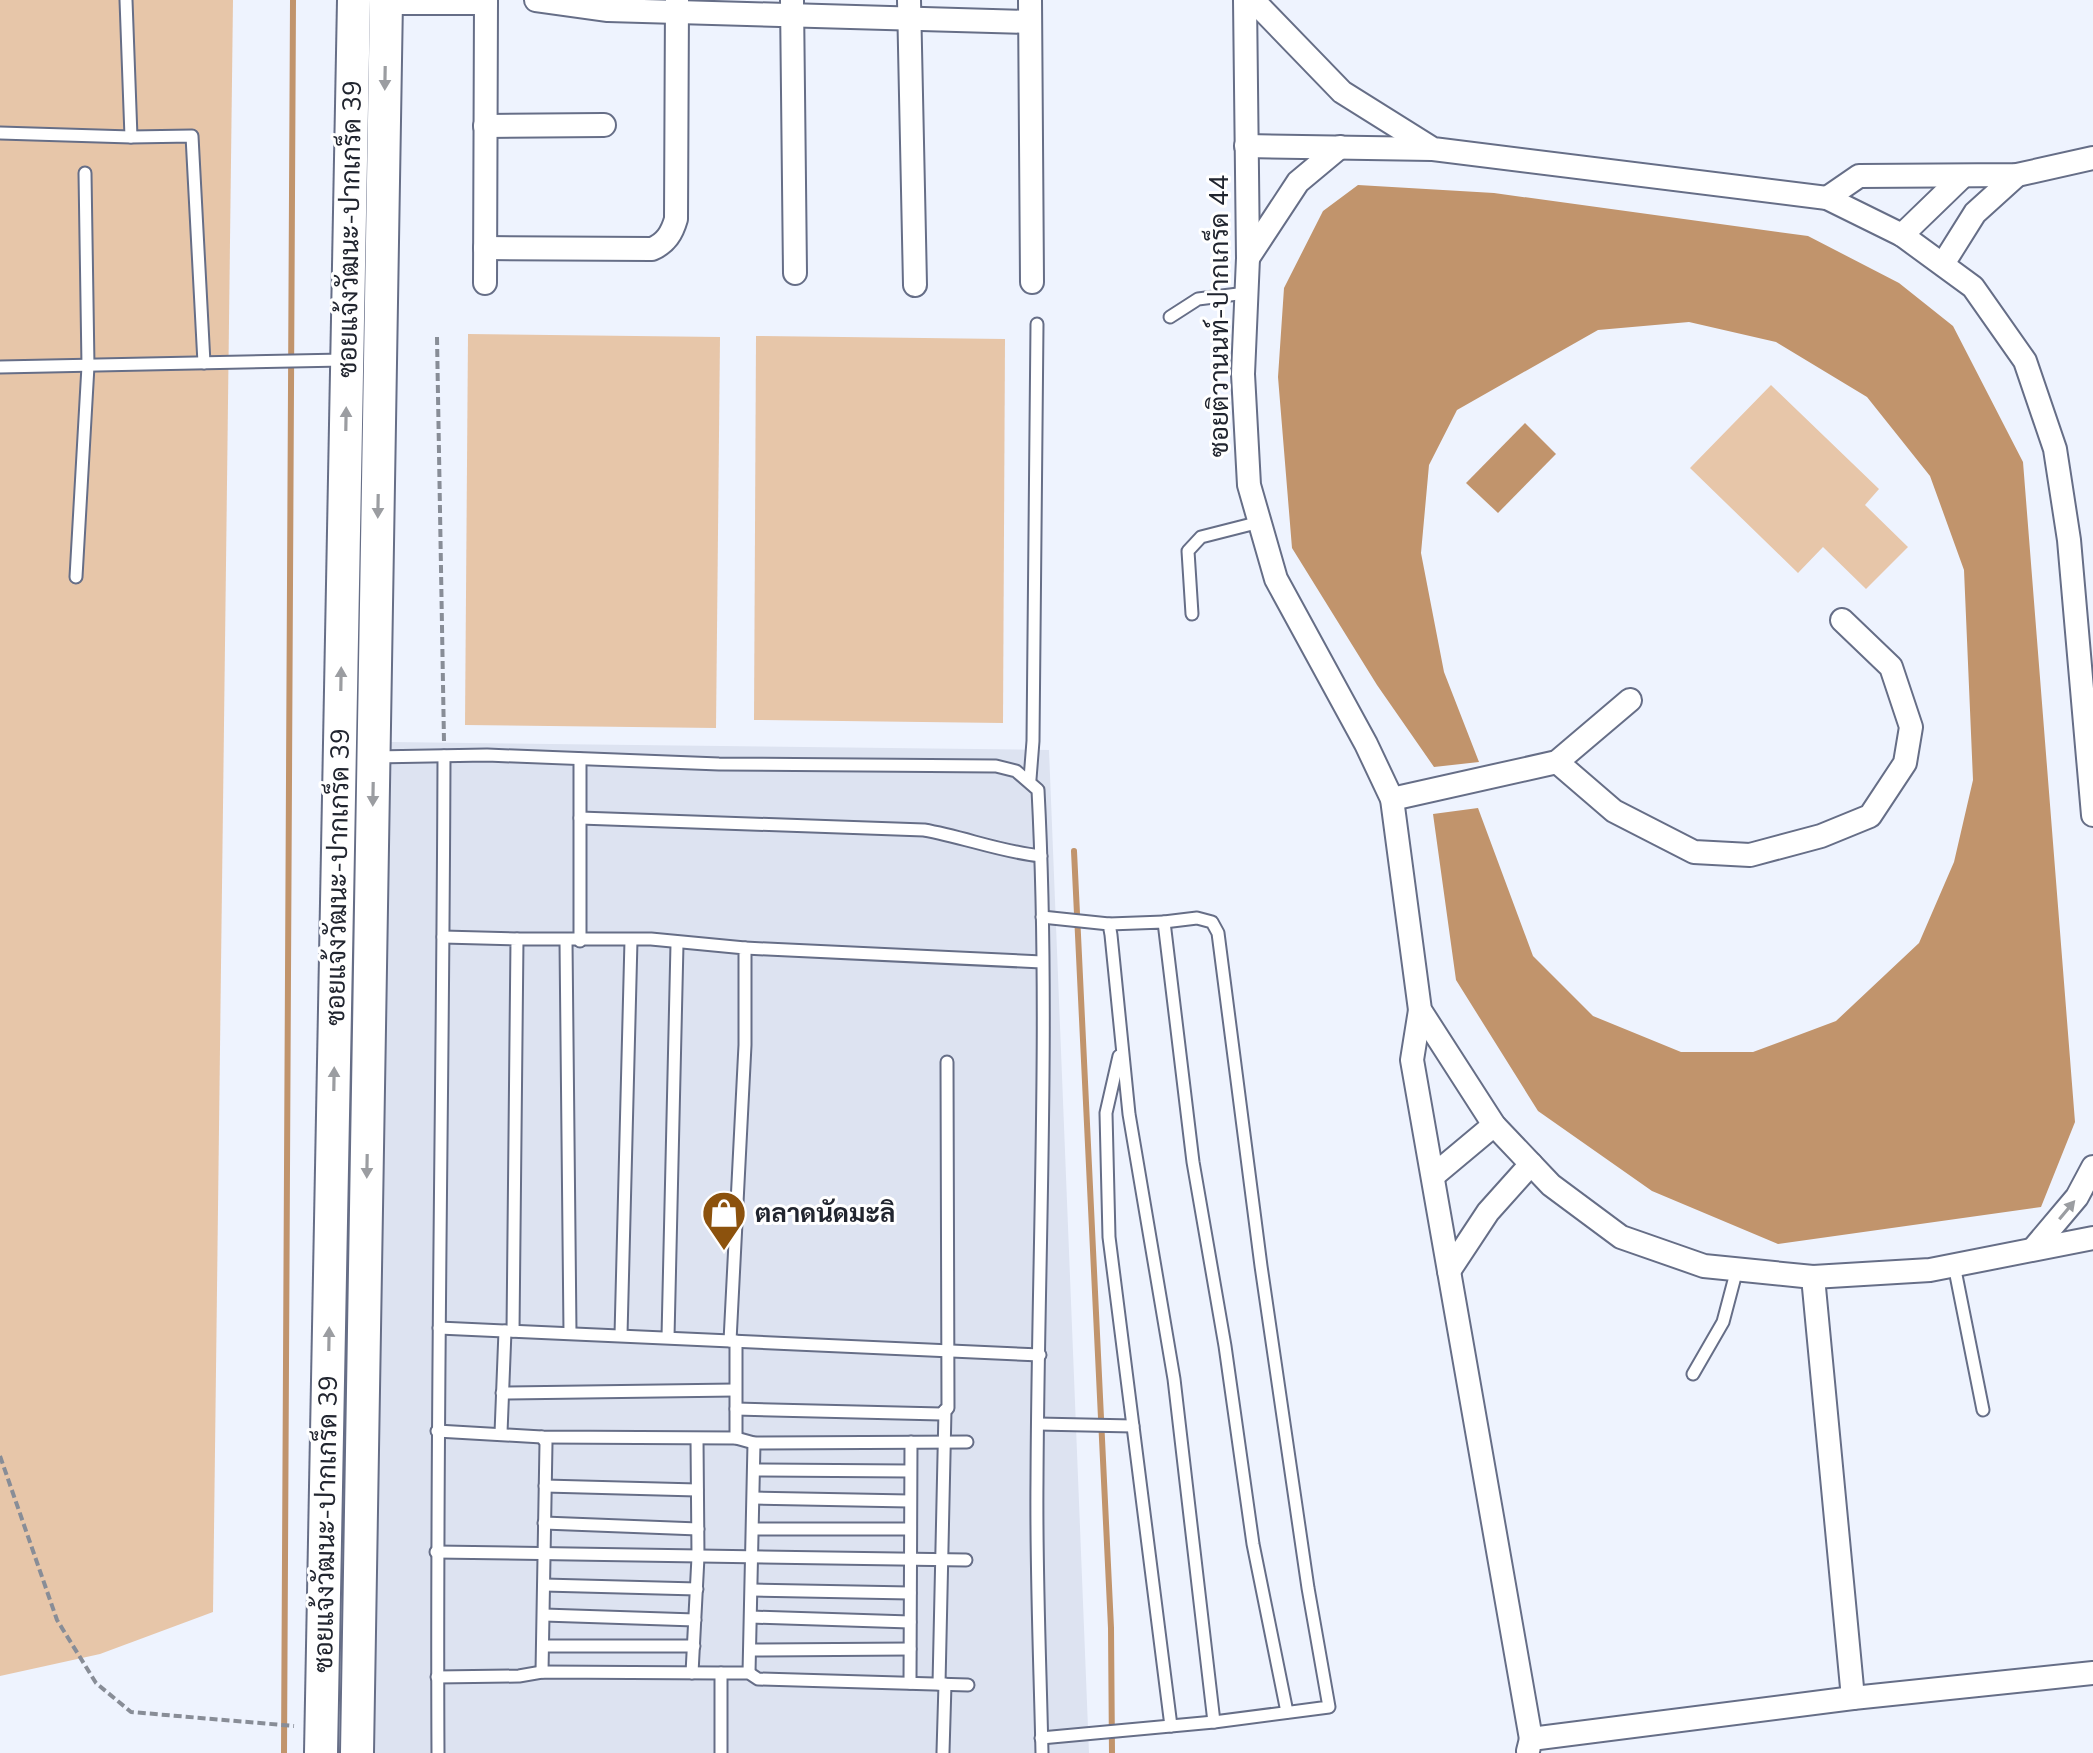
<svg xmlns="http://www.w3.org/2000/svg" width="2093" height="1753" font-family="'Nunito Sans',Sarabun,sans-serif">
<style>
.built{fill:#dde3f1}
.green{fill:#e7c6a9}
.water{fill:#c1946c}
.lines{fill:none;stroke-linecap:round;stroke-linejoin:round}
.stream{stroke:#c1946c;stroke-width:6}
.service-casing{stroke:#666e87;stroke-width:15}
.minor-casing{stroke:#666e87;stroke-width:26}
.secondary-casing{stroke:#666e87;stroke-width:36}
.path{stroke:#888d97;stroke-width:4;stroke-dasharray:8 4;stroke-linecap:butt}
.service{stroke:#fff;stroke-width:11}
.minor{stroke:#fff;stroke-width:22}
.secondary{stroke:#fff;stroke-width:32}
.oneway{fill:#9b9da1}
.labels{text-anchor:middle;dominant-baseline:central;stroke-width:6;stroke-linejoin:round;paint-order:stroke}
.street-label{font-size:26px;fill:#21252f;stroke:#fff}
.poi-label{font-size:26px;font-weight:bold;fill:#21252f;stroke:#fff;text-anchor:start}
</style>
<rect width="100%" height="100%" fill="#eef3fe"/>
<path class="built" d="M391,742L1049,750L1089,1753H368Z"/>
<g class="green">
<path d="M0,0H233L213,1612L100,1654L0,1676Z"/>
<path d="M468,334L720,337L716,728L465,725Z"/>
<path d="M756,336L1005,339L1003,723L754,720Z"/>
<path d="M1771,385L1879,489L1865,505L1908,547L1866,589L1823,547L1798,573L1690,468Z"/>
</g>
<g class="water">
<path d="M1358,185L1494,193L1808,236L1899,283L1953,326L2023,462L2075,1122L2041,1207L1778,1244L1652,1191L1538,1111L1456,980L1433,814L1478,808L1533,956L1593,1016L1681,1052H1753L1836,1021L1919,943L1954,862L1973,780L1964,570L1930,476L1867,397L1776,342L1689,322L1598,330L1457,410L1429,465L1421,553L1444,672L1479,762L1434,767L1377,685L1292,548L1278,377L1284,288L1323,211Z"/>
<path d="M1525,423L1556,454L1498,513L1466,483Z"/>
</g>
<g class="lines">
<g class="stream">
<path d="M1074,851L1111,1628L1112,1753"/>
<path d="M284,1753L293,0"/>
</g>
<g class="service-casing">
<g id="service">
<path d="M126,0L131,137L192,136L204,363"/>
<path d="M0,133L131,137"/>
<path d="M1170,317L1198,299L1246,293"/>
<path d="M0,367L343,360"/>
<path d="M76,577L88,366L85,173"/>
<path d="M1192,614L1188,551L1201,537L1260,522"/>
<path d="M374,757L487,755L719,764L996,766L1016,771L1038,790C1050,1020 1038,1250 1037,1480C1036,1571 1040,1662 1042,1753"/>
<path d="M580,759V941"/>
<path d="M1030,779L1033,741L1037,324"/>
<path d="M580,818L924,830C964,837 1001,852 1041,856"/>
<path d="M1042,917L1109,924L1111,935L1129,1114L1174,1379L1214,1722"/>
<path d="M1109,924L1164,922L1193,1162L1225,1346L1253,1544L1287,1712"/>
<path d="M443,937L517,939L513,1331"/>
<path d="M517,939H651L745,948V1045L730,1341"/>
<path d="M566,941L570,1333"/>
<path d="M745,948L1042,962"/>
<path d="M1119,1056L1106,1113L1109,1237L1171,1726"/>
<path d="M1954,1265L1983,1410"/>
<path d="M439,1328L1040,1355"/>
<path d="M621,1335L631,940"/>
<path d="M668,1337L677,944"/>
<path d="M1693,1374L1723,1322L1737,1269"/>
<path d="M502,1393L735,1390"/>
<path d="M736,1409L941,1414L948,1408L947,1062"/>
<path d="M1038,1424L1133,1426"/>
<path d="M437,1431L542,1437L736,1438L754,1443L967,1442"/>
<path d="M501,1433L505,1331"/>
<path d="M736,1438V1341"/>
<path d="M755,1470L909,1471"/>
<path d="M545,1486L697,1490"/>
<path d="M754,1498L909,1501"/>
<path d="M544,1523L698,1529"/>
<path d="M754,1529H910"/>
<path d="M436,1552L966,1560"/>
<path d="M544,1585L697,1589"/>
<path d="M752,1590L910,1593"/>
<path d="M544,1615L695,1620"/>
<path d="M751,1617L910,1622"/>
<path d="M544,1646H694"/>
<path d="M750,1650L910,1649"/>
<path d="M542,1672L546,1443L542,1437"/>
<path d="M692,1673L698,1557L697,1439"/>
<path d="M721,1673V1753"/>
<path d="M749,1673L754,1443"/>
<path d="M437,1677L519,1676L542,1672L721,1673H749L758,1679L968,1685"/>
<path d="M910,1683L911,1442"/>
<path d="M939,1684L945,1410"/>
<path d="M1041,1738L1214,1722L1329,1707L1308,1588L1261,1266L1218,933L1212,922L1197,918L1164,922"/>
<path d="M943,1752L945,1684"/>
<path d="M438,1753C436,1421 443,1088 444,756"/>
</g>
</g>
<g class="minor-casing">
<g id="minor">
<path d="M536,0L608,10L1030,22"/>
<path d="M909,0L915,285"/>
<path d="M1030,0L1032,282"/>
<path d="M1245,0L1248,258L1243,374L1249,485L1276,579L1366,744L1392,799L1420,1010L1494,1125L1551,1185L1621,1237L1704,1266L1813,1277L1930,1270L2093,1238"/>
<path d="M1253,0L1342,92L1433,149L1827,198L1902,235L1973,287L2025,361L2055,449L2069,540L2093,815"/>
<path d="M792,1L795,273"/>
<path d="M386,3H486"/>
<path d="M485,126L604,125"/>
<path d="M1246,146L1432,149"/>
<path d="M1827,198L1859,176L2017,175L2093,158"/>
<path d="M1902,235L1963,176"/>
<path d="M485,248L652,249C666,243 672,233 676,219L677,0"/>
<path d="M1248,258L1298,182L1340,147"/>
<path d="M1943,264L1975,213L2017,175"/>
<path d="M485,283L486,0"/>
<path d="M1557,762L1614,811L1694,852L1750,855L1821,836L1870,816L1905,763L1911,727L1891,667L1842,620"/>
<path d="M1392,799L1557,762L1630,700"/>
<path d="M1420,1010L1412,1060L1531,1739"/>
<path d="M1433,1176L1494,1125"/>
<path d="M2034,1248L2077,1197L2093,1167"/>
<path d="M1449,1271L1488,1212L1531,1164"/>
<path d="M1813,1277L1853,1698"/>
<path d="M1528,1751L1531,1739L1853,1698L2093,1673"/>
</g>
</g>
<g class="secondary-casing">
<g id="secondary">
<path d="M321,1753L354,0"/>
<path d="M357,1753L386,0"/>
</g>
</g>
<g class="path">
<path d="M437,337L444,742"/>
<path d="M0,1456L57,1620L96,1683L131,1712L294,1726"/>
</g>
<use href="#service" class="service"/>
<use href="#minor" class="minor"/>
<use href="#secondary" class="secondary"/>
</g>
<defs><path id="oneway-solid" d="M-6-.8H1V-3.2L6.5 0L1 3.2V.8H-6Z" transform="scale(2)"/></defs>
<g class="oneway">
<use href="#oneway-solid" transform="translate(385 78) rotate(91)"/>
<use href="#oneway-solid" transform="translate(346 419) rotate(-89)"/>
<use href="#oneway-solid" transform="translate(378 506) rotate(91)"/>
<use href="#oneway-solid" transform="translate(341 679) rotate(-89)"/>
<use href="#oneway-solid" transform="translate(373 794) rotate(91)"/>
<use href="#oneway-solid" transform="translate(334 1079) rotate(-89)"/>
<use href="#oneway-solid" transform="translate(367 1166) rotate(91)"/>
<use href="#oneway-solid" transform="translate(2067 1210) rotate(-50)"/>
<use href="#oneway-solid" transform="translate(329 1339) rotate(-89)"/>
</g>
<defs>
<g id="shop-pin" transform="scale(2.3)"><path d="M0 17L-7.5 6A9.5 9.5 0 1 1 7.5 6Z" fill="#8c520d" stroke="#fff"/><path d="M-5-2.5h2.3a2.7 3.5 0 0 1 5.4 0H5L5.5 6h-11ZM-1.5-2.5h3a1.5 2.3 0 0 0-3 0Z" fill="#fff"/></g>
</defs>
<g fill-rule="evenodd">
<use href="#shop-pin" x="724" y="1213"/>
</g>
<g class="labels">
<g class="street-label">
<text transform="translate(350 229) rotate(-89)">ซอยแจ้งวัฒนะ-ปากเกร็ด 39</text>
<text transform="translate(1219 316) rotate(-90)">ซอยติวานนท์-ปากเกร็ด 44</text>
<text transform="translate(338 877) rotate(-89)">ซอยแจ้งวัฒนะ-ปากเกร็ด 39</text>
<text transform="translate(326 1524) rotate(-89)">ซอยแจ้งวัฒนะ-ปากเกร็ด 39</text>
</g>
<g class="poi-label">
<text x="755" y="1213">ตลาดนัดมะลิ</text>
</g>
</g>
</svg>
